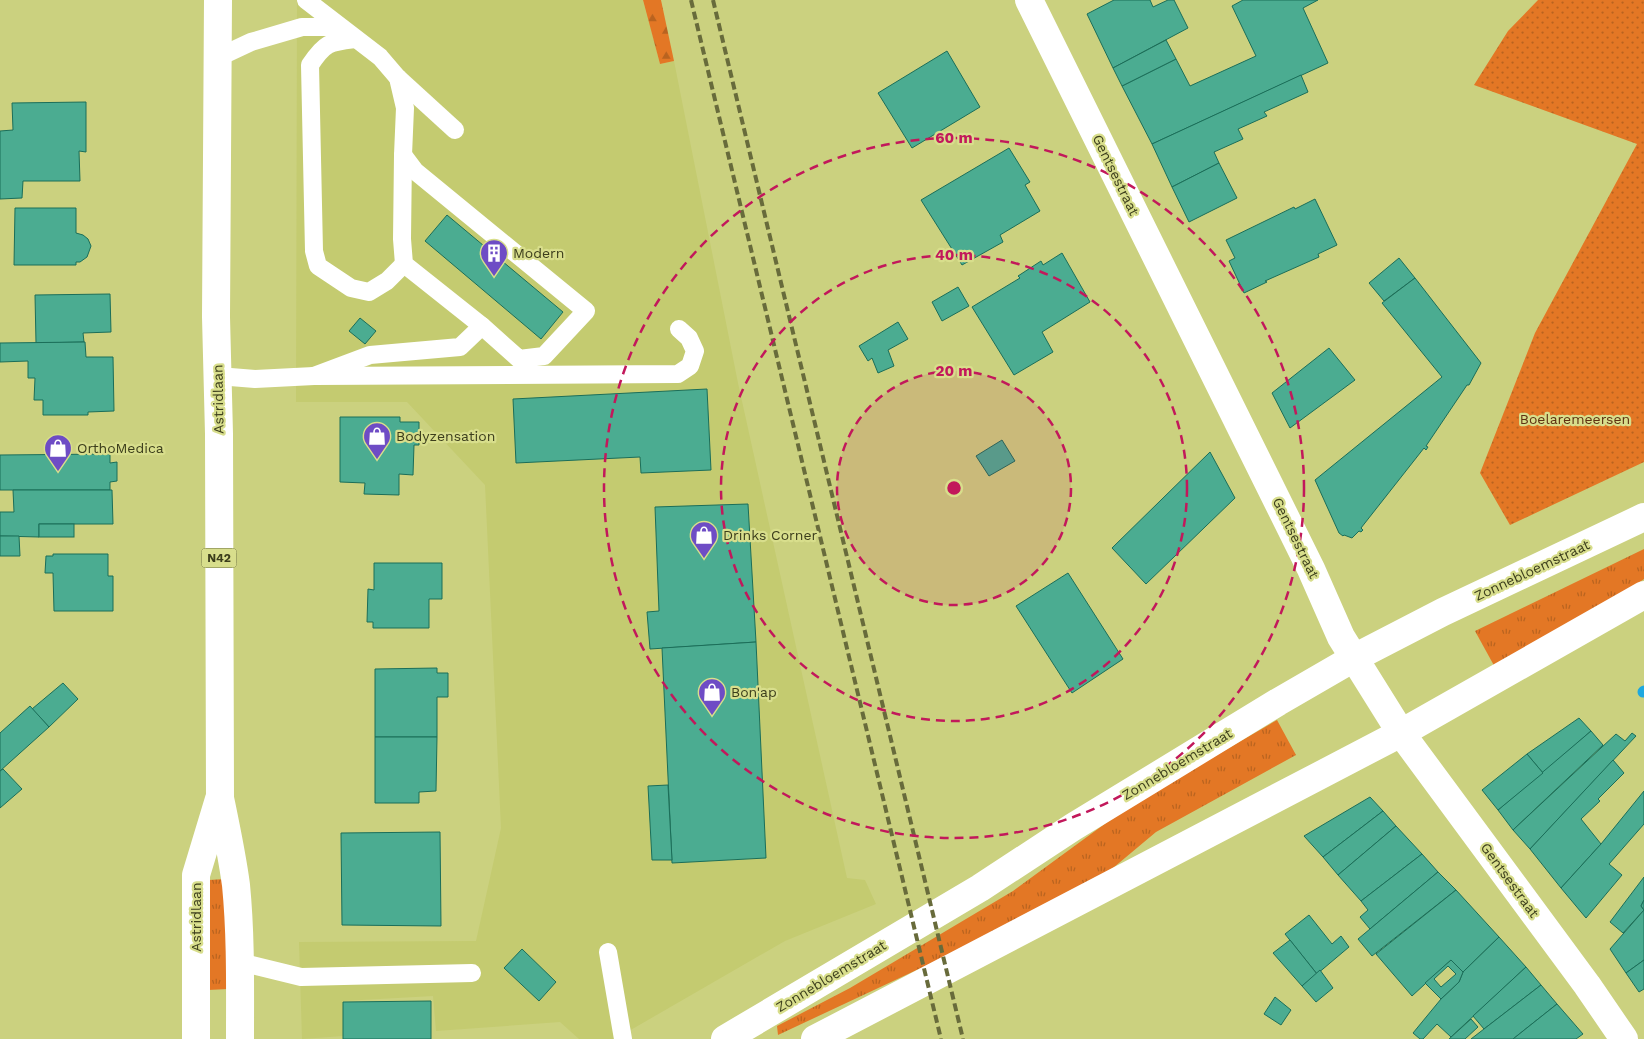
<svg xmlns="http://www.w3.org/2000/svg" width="1644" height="1039" font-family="'Work Sans',sans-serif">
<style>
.built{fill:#c4cb70}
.grass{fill:url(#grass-tufts)}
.forest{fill:url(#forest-firs)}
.park{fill:url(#park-dots)}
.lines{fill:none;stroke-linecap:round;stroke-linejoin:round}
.stream{stroke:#1ea8df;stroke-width:11}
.building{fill:#4bac91;stroke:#1b6e59;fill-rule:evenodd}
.service{stroke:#fff;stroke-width:18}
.minor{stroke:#fff;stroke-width:28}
.secondary{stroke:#fff;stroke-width:28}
.primary{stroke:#fff;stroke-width:28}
.rail{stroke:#686b3b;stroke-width:4;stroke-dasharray:8 4;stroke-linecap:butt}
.ring{fill:none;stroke:#c2185b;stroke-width:2.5;stroke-dasharray:9 6}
.labels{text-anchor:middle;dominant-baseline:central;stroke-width:4.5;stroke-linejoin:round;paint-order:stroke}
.shield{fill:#d8de8c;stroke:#6b6e3e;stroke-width:1}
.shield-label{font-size:12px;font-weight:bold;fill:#3c3e1c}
.street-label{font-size:14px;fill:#3c3e1c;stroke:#d8de8c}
.poi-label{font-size:14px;fill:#3c3e1c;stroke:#d8de8c;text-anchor:start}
.park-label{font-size:14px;fill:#5e3011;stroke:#d8de8c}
.centre{fill:#c2185b;stroke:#d8de8c;stroke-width:2.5}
.ring-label{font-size:15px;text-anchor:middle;font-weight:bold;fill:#c2185b;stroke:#d8de8c;stroke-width:4.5;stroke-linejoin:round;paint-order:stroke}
</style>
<defs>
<pattern id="grass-tufts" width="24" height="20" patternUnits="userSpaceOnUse" patternTransform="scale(1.25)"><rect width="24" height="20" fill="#e37725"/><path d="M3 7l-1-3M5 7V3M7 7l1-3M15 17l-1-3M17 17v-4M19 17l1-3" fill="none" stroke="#b9631f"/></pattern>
<pattern id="forest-firs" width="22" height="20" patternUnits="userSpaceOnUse" patternTransform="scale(1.25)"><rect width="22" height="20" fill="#e37725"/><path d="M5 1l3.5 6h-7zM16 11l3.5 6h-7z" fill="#b9631f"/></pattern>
<pattern id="park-dots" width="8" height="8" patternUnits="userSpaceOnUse" patternTransform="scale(1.25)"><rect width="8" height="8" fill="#e37725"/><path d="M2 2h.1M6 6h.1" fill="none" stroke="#b9631f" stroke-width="1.8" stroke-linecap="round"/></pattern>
</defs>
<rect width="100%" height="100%" fill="#cbd17f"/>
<path class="built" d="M297,0H643L660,64L674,61L738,383L847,878L865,880L876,904L785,941L615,1039H579L560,1022L436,1031L433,996L343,1001V1036L302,1039L299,942L476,941L501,828L485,485L407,402H296Z"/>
<g class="grass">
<path d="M1644,549V579L1595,614L1497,671L1475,631Z"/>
<path d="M1277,720L1296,755L1156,832L1113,868L1019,922L778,1035L777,1026L850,988L1013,891L1132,804Z"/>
<path d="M225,879L229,989L208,990L209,880Z"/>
</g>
<path class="forest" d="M643,0H661L674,61L660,64Z"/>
<path class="park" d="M1538,0H1644V462L1510,525L1480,473L1535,333L1637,144L1474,85L1508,31Z"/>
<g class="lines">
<path class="stream" d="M1643,692L1644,691"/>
</g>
<g class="building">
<path d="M1114,0H1150L1153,7L1168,0H1174L1188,28L1113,68L1087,14Z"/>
<path d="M1243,0H1318L1303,8L1328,63L1152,144L1122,86L1176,59L1190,86L1256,56L1232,6Z"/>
<path d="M1166,40L1176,59L1122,86L1113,68Z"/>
<path d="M947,51L980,107L912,148L878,93Z"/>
<path d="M1301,75L1308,92L1264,112L1267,116L1238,129L1243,139L1214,152L1219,163L1172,187L1152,144Z"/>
<path d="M86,102V152L79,151L80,181H23L22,198L0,199V131L13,130L12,103Z"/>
<path d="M1009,148L1030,182L1025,185L1040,211L1000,235L1003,242L962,265L921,200Z"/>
<path d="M1219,163L1237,198L1189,222L1172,187Z"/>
<path d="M1315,199L1337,245L1318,254L1319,257L1265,281L1267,282L1244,293L1229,261L1235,258L1226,240L1294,207L1295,209Z"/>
<path d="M15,208H76V233L83,235L88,239L91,246L87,257L80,262H76V265H14Z"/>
<path d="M447,215L563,312L541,339L425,241Z"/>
<path d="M1062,253L1090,302L1042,332L1053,352L1014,375L972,307L1020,278L1018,276L1041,261L1043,265Z"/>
<path d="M1399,258L1415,278L1384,301L1369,283Z"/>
<path d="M1415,278L1481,363L1469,385H1467L1426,446L1428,447L1426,450L1424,448L1361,528L1363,530L1361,532L1359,531L1352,538L1344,535L1343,536L1339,533L1315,480L1442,377L1382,303Z"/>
<path d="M958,287L969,306L942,321L932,302Z"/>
<path d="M110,294L111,332L83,333L84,342L36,343L35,295Z"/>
<path d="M360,318L376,331L365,344L349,331Z"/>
<path d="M898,322L908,339L888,350L894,366L878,373L872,358L868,361L859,346Z"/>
<path d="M85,342L86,357H113L114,411L88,412V415H43V400H34L35,378H28V361L0,362V343Z"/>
<path d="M1329,348L1355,380L1290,428L1272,393Z"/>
<path d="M707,389L711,470L641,473L640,457L516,463L513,399Z"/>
<path d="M340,417H400V422H419V445H414L413,475L399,474V495L364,494L365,483L340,482Z"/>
<path d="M1002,440L1015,461L989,476L976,456Z"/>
<path d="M1210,452L1235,498L1146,584L1112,548Z"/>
<path d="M110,454V463L117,462V481L110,482V490H0V455Z"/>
<path d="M13,490H112L113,524H39V537L0,536V512H14Z"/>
<path d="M748,504L756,642L650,649L647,612L659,611L655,507Z"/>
<rect x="39" y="524" width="35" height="13"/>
<path d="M0,536H19L20,556H0Z"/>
<path d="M53,554H108V576H113V611H54L53,573H45L46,556H53Z"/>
<path d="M374,563H442V599H429V628H373V622H367L368,589L374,590Z"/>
<path d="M1068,573L1123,659L1072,693L1016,606Z"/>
<path d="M756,642L766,858L672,863L662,648Z"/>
<path d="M437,668V673H448V697H437V737H375V669Z"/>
<path d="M63,683L78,699L49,727L32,709Z"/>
<path d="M30,706L49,727L0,771V733Z"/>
<path d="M1579,718L1591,731L1543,773L1527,754Z"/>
<path d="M1591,731L1603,745L1513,830L1498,810Z"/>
<path d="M1632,733L1636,736L1530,849L1513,830L1616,734L1625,741Z"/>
<path d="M375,737H437L436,791L419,792V803H375Z"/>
<path d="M1527,754L1543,773L1498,810L1482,790Z"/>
<path d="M1613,760L1624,773L1598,799L1600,801L1581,819L1601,844L1561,888L1530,849Z"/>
<path d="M3,769L22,789L0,808V771Z"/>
<path d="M668,785L672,860H652L648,786Z"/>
<path d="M1644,791V824L1609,864L1622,875L1586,918L1561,888L1601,844Z"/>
<path d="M1370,797L1383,811L1323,857L1304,836Z"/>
<path d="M1383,811L1396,826L1338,875L1323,857Z"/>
<path d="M1396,826L1422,854L1361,901L1338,875Z"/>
<path d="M440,832L441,926L342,925L341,833Z"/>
<path d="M1422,854L1438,872L1370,929L1360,917L1368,910L1361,901Z"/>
<path d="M1438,872L1456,890L1372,956L1358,939Z"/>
<path d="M1644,877V900L1641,906L1644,910L1623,933L1610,922Z"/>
<path d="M1456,890L1499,937L1463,972L1451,960L1412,996L1376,954Z"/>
<path d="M1644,900V960L1626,973L1610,949L1644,910L1641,906Z"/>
<path d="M1309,915L1332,944L1341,936L1349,947L1317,974L1285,934Z"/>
<path d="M1499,937L1526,967L1451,1037L1437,1024L1423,1039H1420L1413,1033L1441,999L1459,982L1463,972Z"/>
<path d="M1290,940L1317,974L1302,986L1273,953Z"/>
<path d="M522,949L556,982L539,1001L504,968Z"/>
<path d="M1451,960L1463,972L1459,982L1441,999L1425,983ZM1448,966L1456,974L1441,987L1434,979Z"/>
<path d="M1644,960V989L1639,992L1626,973Z"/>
<path d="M1526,967L1541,985L1484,1029L1473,1016Z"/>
<path d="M1320,970L1333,988L1316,1002L1302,986Z"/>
<path d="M1541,985L1557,1004L1513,1039H1471Z"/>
<path d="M1275,997L1291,1010L1281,1025L1264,1014Z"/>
<path d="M431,1001V1039H343V1002Z"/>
<path d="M1557,1004L1583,1034L1576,1039H1513Z"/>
<path d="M1471,1019L1478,1027L1465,1039H1449Z"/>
</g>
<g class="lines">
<g class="service">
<path d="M306,0L380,57L398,78L405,108L403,155L402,239L404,264L482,326L460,347L370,355L314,376"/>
<path d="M355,39C330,42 325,42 310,65L314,251L318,266L351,288L369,292L387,281L404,264"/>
<path d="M219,57L251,42L302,27H340"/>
<path d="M398,78L455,130"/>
<path d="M403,155L415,171L586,311L544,356L519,359L482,326"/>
<path d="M218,376L255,379L314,376L678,374L690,366L695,351L689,338L679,329"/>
<path d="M608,952L623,1039"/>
<path d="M240,962L301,977L472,973"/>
</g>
<path class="minor" d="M1029,0L1311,569L1341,637L1401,733L1587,985L1624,1039"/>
<g class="secondary">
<path d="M725,1039L980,888L1073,827L1278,702L1354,658L1443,612L1644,517"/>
<path d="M815,1039L1401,733L1644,595"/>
</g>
<g class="primary">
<path d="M218,0L216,317L219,434L220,798C226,827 232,855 236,885C241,936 240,988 240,1039"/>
<path d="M196,1039V875L219,799"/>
</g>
<g class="rail">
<path d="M691,0L941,1039"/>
<path d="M713,0L963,1039"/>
</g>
</g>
<circle cx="954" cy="488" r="117" fill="#c2185b" fill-opacity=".12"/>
<g class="ring">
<circle cx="954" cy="488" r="117"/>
<circle cx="954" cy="488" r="233"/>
<circle cx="954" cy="488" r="350"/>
</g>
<defs>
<g id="building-pin" transform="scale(1.4375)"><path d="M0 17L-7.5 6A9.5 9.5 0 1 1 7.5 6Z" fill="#6e4cc5" stroke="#d8de8c"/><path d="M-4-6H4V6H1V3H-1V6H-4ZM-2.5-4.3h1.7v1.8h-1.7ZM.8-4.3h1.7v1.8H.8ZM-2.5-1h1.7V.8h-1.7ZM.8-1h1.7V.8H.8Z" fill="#fff"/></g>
<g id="shop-pin" transform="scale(1.4375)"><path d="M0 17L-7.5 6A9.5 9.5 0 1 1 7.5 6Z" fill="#6e4cc5" stroke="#d8de8c"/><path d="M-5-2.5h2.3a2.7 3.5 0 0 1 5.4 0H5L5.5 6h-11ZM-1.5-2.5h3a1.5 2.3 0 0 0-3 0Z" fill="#fff"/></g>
</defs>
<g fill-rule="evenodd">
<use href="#building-pin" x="494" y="253"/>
<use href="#shop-pin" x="377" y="436"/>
<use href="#shop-pin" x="58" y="448"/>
<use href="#shop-pin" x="704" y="535"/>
<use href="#shop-pin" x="712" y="692"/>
</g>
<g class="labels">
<rect class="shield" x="201.5" y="548.5" width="35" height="19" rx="4"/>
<g class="shield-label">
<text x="219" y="558">N42</text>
</g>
<g class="street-label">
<text transform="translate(1116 175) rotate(64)">Gentsestraat</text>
<text transform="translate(218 399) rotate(-91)">Astridlaan</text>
<text transform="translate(1296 538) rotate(64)">Gentsestraat</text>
<text transform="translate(1532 570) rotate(-25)">Zonnebloemstraat</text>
<text transform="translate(1177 764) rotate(-31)">Zonnebloemstraat</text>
<text transform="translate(1510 880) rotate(54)">Gentsestraat</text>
<text transform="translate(196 917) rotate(-90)">Astridlaan</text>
<text transform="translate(831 976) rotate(-31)">Zonnebloemstraat</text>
</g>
<g class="poi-label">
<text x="513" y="253">Modern</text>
<text x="396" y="436">Bodyzensation</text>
<text x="77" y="448">OrthoMedica</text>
<text x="723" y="535">Drinks Corner</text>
<text x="731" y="692">Bon'ap</text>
</g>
<g class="park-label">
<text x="1575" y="419">Boelaremeersen</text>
</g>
</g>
<circle cx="954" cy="488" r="8" class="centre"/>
<g class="ring-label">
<text x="954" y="143">60 m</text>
<text x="954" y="260">40 m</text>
<text x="954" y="376">20 m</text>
</g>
</svg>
